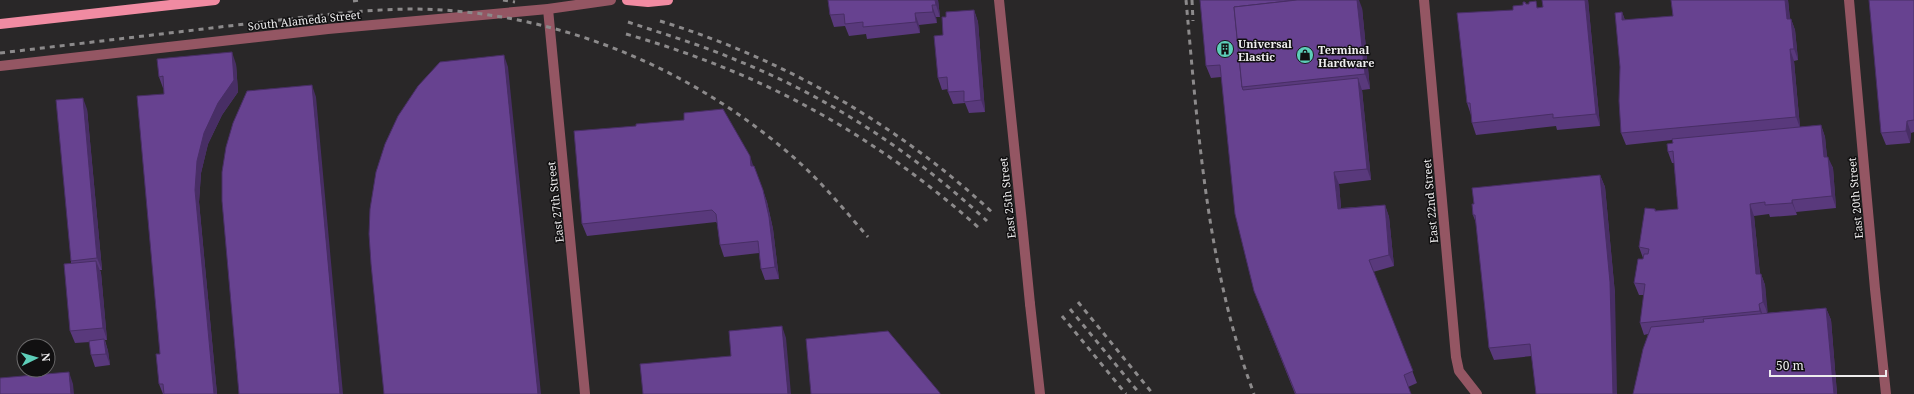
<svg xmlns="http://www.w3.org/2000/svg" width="1914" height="394" font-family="'Noto Serif',serif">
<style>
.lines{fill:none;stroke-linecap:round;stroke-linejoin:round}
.minor{stroke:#945663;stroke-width:10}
.major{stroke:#f18ba2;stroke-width:10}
.rail{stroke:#8c8a8b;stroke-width:3;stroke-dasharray:5 5;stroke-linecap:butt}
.minor-bridge{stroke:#945663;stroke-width:10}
.wall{fill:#59397c}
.shaded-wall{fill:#482e65}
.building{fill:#674290;stroke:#482e65}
.labels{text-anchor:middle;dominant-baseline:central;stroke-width:3;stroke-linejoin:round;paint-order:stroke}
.street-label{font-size:11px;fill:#eeedee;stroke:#111011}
.poi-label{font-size:11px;font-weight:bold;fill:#eeedee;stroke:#111011;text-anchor:start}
</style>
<rect width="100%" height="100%" fill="#292728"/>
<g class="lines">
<g class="minor">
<path d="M999,0L1022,223"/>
<path d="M1424,0L1456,357L1459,371L1477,394"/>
<path d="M1849,0L1875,289L1886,394"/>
<path d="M548,9L585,394"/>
<path d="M0,66L328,29L548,9L611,0"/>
<path d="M1030,304L1040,394"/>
</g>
<g class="major">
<path d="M627,0L648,2L668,0"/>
<path d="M0,24L215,0"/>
</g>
<g class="rail">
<path d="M503,0L515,2"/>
<path d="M1186,0C1198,131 1207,269 1254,394"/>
<path d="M1192,0L1193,21"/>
<path d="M353,1L361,0"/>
<path d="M660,21C784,59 899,125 994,214"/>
<path d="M628,22C664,34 701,45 736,60C829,97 914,153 987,221"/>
<path d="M626,34C762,73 874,134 979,228"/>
<path d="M0,53C85,43 169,33 254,23C316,16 380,6 442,10C574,18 703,75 801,164C825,186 846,212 868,237"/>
<path d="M1078,302L1153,394"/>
<path d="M1070,309L1140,394"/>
<path d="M1062,316L1126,394"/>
</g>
<path class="minor-bridge" d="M1022,223L1030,304"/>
</g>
<g class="wall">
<path d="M828,0H938L940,17H936L937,23L919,25L920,33L867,39L866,34L849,36L845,26L834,27L830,15Z"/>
<path d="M1542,0H1588L1600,126L1557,130L1556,126L1476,135L1472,123L1471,115L1467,103L1513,10L1523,5L1525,2L1526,4L1539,8L1543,7Z"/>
<path d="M1671,0H1788L1790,19H1791L1795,30L1798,60L1794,61L1800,127L1821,125L1825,137L1827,157L1833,168L1836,208L1796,212L1797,215L1770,217L1769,214L1754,216L1760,274H1761L1765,285L1767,313L1826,308L1831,320L1837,394H1633L1648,334L1644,335L1640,323L1644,295H1639L1634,283L1643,258L1639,247L1655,209L1656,211L1678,209L1674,163H1672L1668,152L1673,143L1672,140L1626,145L1621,133L1622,12L1625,20L1673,16Z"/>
<path d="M1914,0V132L1911,133L1910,143L1886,145L1881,133Z"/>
<path d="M1362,8L1370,89L1362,90L1371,180L1339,184L1341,208L1385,205L1389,217L1394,266L1373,272L1417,383L1408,387L1411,394H1295L1254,291L1221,77L1211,78L1206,66Z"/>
<path d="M974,10L978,22L985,112L969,113L965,103L953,104L948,92V89L942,90L938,78L943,35L946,17Z"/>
<path d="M236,64L238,92L222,115L208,144L201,173L199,202L217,394H163L159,384L160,354L164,94V88H163L159,77Z"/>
<path d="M87,109L102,270H100L101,273L107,340H105L108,351L110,365L95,367L91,355L90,342L75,343L70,331L71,263V261Z"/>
<path d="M754,166L767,202L773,229L779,279L765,280L761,269L759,253L724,257L720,245L717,223L716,222L587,236L582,224Z"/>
<path d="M1600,175L1605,187L1615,294L1532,356L1494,360L1489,348L1477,226L1473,215L1474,204Z"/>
</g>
<g class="shaded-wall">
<path d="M935,0H938L940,17L936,5Z"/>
<path d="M1357,0H1359L1362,8L1370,89L1365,74Z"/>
<path d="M1585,0H1588L1600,126L1596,114Z"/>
<path d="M1785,0H1788L1791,31L1787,19Z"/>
<path d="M932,5L936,17L937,23L933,12Z"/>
<path d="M974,10L978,22L985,112L981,100Z"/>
<path d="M1622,12L1626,24L1622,20Z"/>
<path d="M915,13L919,25L920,33L916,22Z"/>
<path d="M1791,19L1795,30L1798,60L1794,49Z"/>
<path d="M1790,49L1794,61L1800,128L1796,117Z"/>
<path d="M232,52L236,64L238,92L222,115L208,144L201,173L199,202L217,394H214L195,190L197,161L204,133Z"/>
<path d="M504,55L508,67L541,394H538Z"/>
<path d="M1358,78L1362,90L1371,180L1367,169Z"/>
<path d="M312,85L316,97L343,394H340Z"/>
<path d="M83,98L87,109L102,270L97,258Z"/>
<path d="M1907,121L1911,133L1910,143L1906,131Z"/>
<path d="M1821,125L1825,137L1828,169L1824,157Z"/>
<path d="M750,156L754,168L751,166Z"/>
<path d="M1828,157L1833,168L1836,208L1832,196Z"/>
<path d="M1334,172L1339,184L1342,220L1338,209Z"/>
<path d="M1600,175L1605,187L1615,294L1617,394H1613Z"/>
<path d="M763,190L767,202L773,229L779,279L775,267Z"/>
<path d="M1792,200L1797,215L1792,203Z"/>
<path d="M1750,204L1754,216L1761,286L1756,274Z"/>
<path d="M1385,205L1389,217L1394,266L1389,255Z"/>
<path d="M96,261L101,273L107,340L103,328Z"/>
<path d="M1761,274L1765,285L1768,314L1763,302Z"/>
<path d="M1759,304L1763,316L1764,323L1760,311Z"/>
<path d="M1826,308L1831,320L1837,394H1834Z"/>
<path d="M782,326L786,338L791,394H788Z"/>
<path d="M104,339L108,351L110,365L106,354Z"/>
<path d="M69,372L73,384L74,394H71Z"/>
</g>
<g class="building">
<path d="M828,0H935L936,5H932L933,12L915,13L916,22L863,27V22L845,24L844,14L830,15Z"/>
<path d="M1200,0H1297L1234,7L1242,87L1243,90L1358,78L1367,169L1334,172L1338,209L1385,205L1389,255L1369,260L1413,371L1404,375L1411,394H1296L1254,291L1235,214L1220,65L1206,66Z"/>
<path d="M1297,0H1357L1365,74L1242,87L1234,7Z"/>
<path d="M1542,0H1585L1596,114L1553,118V114L1472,123L1470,103H1467L1457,13L1513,10V6L1523,5V2H1525L1526,4H1529V2L1536,1L1537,8L1543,7Z"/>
<path d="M1671,0H1785L1787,19H1791L1794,49H1790L1796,117L1621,133L1619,101L1620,67L1615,13L1622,12V20L1673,16Z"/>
<path d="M1869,0H1914V120L1907,121L1906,131L1881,133Z"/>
<path d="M974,10L981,100L964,102V91L948,92L947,77L938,78L934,36L943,35L942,17H946V12Z"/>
<path d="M232,52L234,80L218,103L204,133L197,161L195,190L214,394H164L163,384H159L156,354H160L137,96L164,94L163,76L159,77L157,59Z"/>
<path d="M504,55L538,394H384L371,264L369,234L370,209L376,172L385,144L398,116L418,86L440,62Z"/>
<path d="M312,85L340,394H239L222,201V172L226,147L233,123L247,91Z"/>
<path d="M83,98L97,258L71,261L56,100Z"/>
<path d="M723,109L750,156L751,166H754L763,190L769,217L775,267L761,269L758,241L720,245L716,214L712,210L582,224L574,131L636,126V124L684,120V113Z"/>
<path d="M1821,125L1824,157H1828L1832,196L1792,200V203L1765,205V202L1750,204L1756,274H1761L1763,302L1759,304L1760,311L1640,323L1645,284L1634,283L1638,259H1643L1644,254H1648L1649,249L1639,247L1645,208L1655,209V211L1678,209L1673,151L1668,152L1667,144L1673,143L1672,139Z"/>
<path d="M1600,175L1610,282L1613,394H1536L1530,344L1489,348L1475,215H1473L1472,204H1474L1472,188Z"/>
<path d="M96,261L103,328L70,331L64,264Z"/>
<path d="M1826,308L1834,394H1633L1643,349L1651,327L1704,322L1703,319Z"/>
<path d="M782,326L788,394H643L640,364L731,356L729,331Z"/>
<path d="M888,331L940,393V394H811L806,339Z"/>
<path d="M104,339L106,354L91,355L89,341Z"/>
<path d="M69,372L71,394H0V378Z"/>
</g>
<defs>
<g id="building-disc" transform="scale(0.9)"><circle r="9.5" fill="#5dceb9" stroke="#111011"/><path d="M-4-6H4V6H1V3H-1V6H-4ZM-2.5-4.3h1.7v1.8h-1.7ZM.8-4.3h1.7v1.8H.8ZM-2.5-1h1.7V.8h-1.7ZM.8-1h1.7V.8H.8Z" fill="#111"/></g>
<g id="shop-disc" transform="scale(0.9)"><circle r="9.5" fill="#5dceb9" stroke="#111011"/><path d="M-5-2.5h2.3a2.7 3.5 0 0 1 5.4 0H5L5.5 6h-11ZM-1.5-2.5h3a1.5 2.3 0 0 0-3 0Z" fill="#111"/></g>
</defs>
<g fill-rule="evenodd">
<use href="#building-disc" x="1225" y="49"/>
<use href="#shop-disc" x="1305" y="55"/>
</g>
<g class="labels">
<g class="street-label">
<text transform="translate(304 20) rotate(-6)">South Alameda Street</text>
<text transform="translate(1007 198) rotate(-96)">East 25th Street</text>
<text transform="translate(1855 198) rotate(-95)">East 20th Street</text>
<text transform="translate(1430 201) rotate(-95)">East 22nd Street</text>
<text transform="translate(555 202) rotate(-96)">East 27th Street</text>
</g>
<g class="poi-label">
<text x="1238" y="43">Universal<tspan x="1238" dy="13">Elastic</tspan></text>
<text x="1318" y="49">Terminal<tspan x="1318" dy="13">Hardware</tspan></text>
</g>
</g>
<g transform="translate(36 358) rotate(85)"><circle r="19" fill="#111011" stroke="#696869"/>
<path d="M0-3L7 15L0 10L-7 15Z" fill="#5dceb9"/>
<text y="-6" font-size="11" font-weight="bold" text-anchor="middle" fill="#eeedee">N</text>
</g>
<path d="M1770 370v6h116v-6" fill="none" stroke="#eeedee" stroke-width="2"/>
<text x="1776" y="370" font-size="12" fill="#eeedee" stroke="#111011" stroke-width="3" paint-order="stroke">50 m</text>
</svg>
